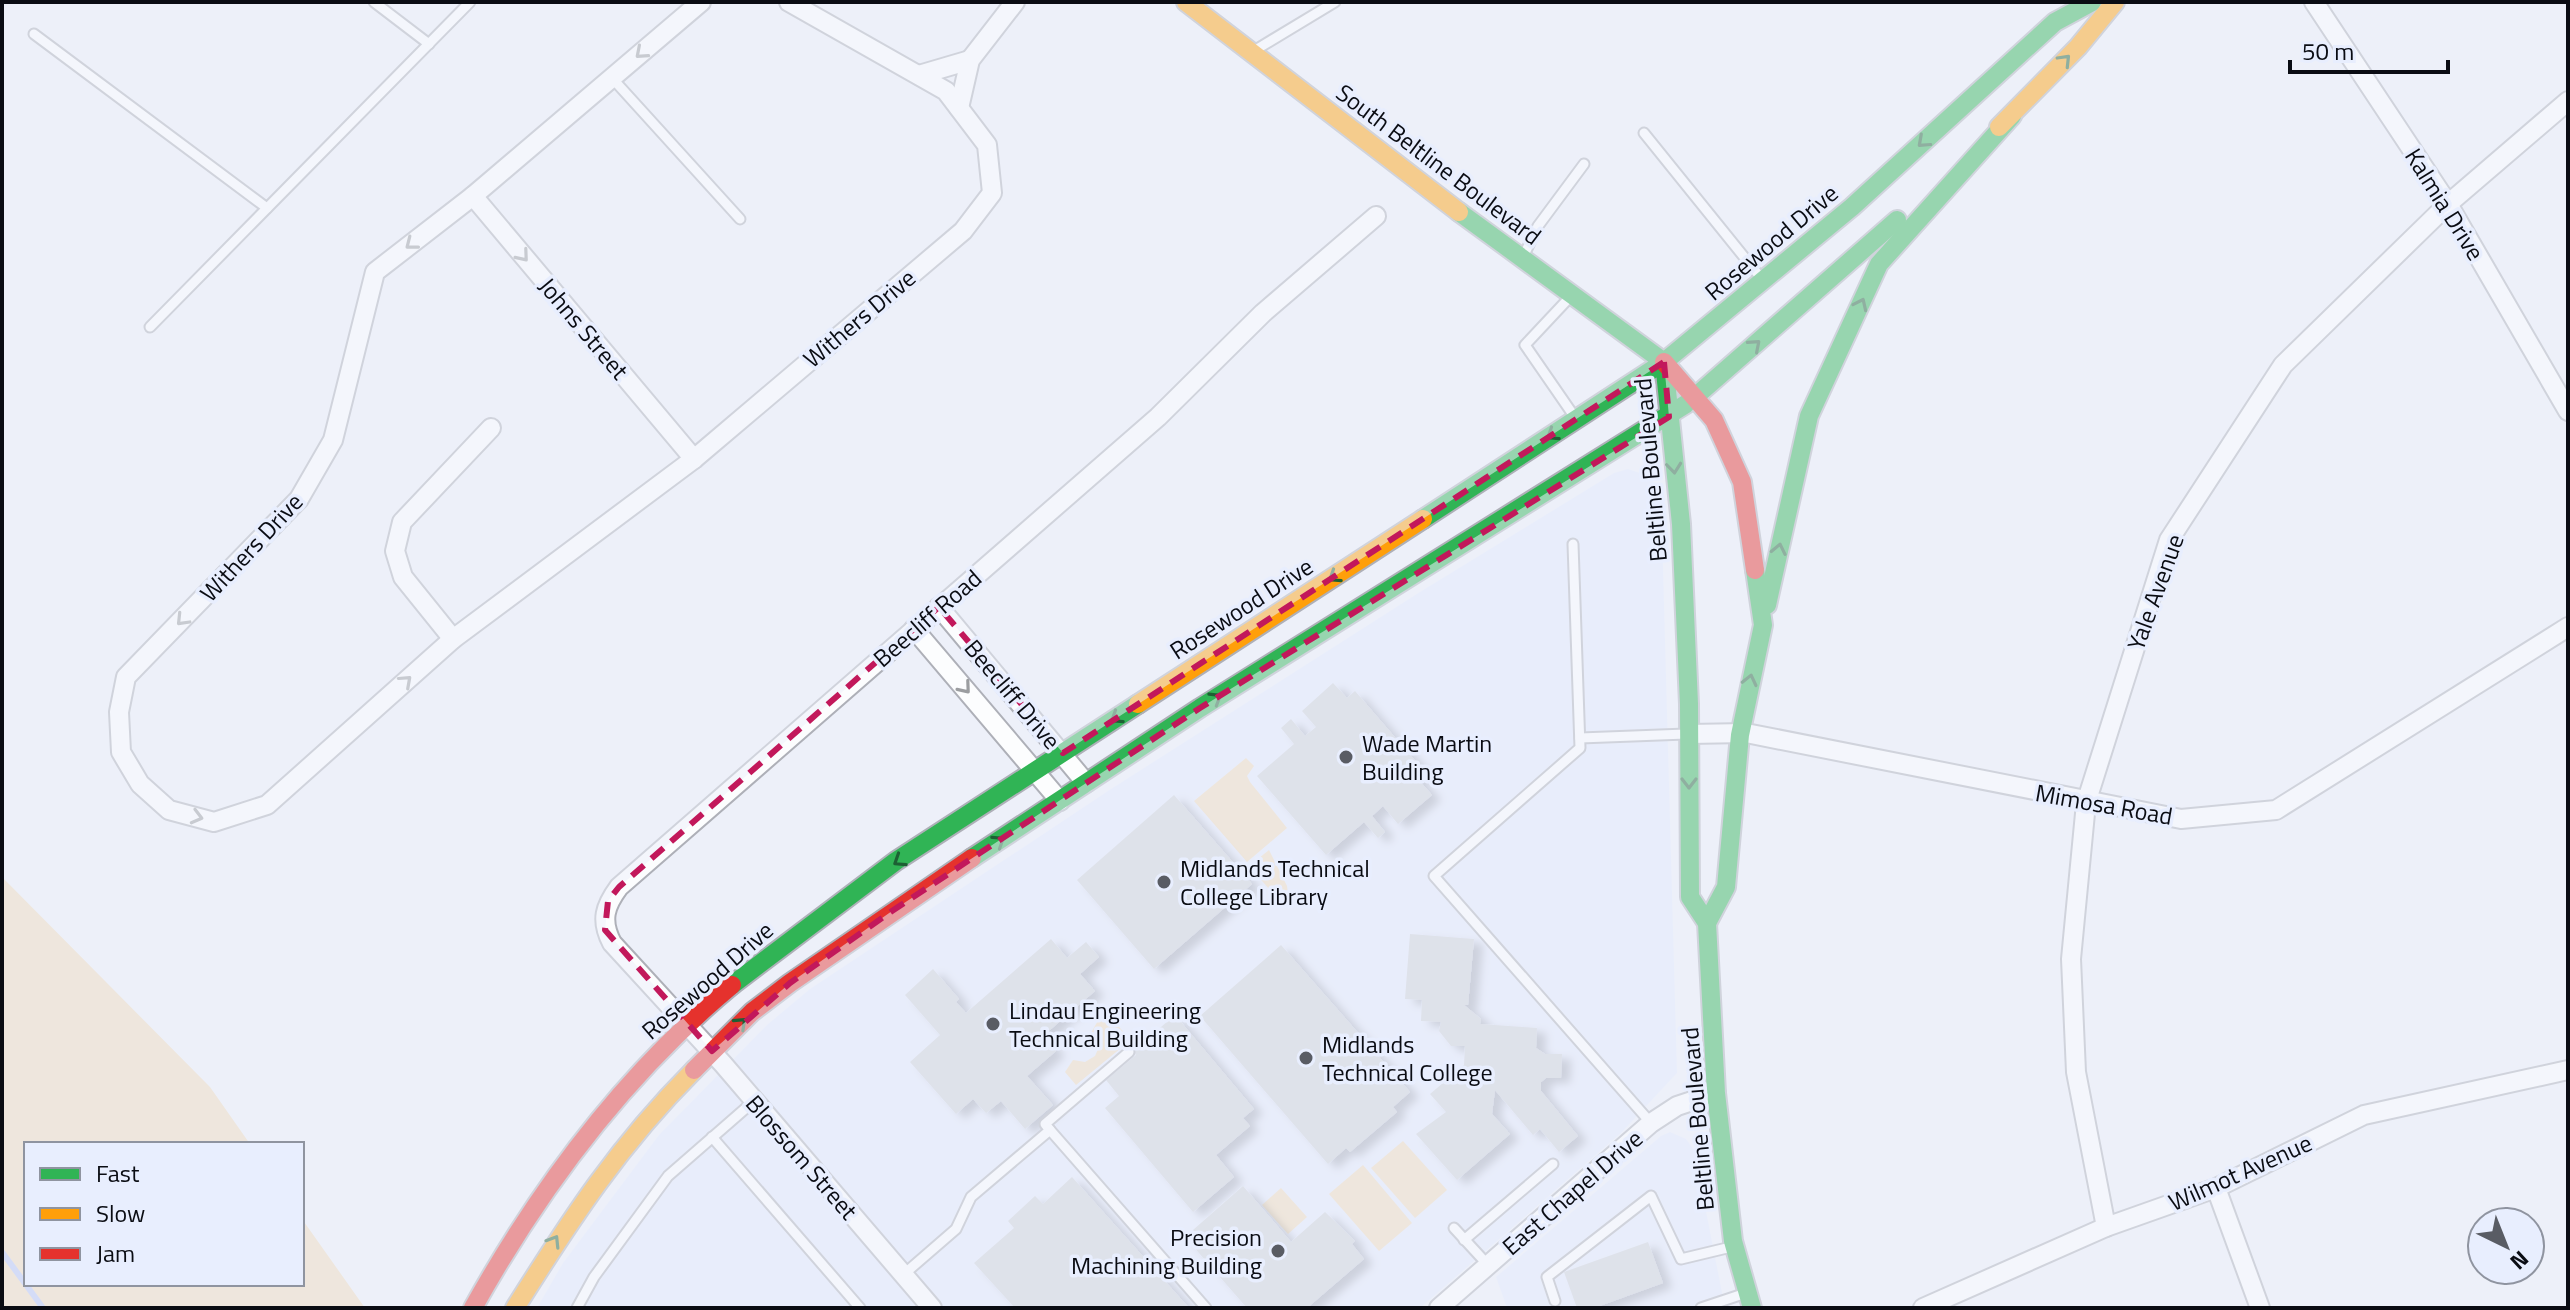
<svg xmlns="http://www.w3.org/2000/svg" width="2570" height="1310" font-family="'Titillium Web',sans-serif">
<style>
.built{fill:#e3e9fc}
.green{fill:#f0daba}
.lines{fill:none;stroke-linecap:round;stroke-linejoin:round}
.stream{stroke:#b7c4f4;stroke-width:6}
.building{fill:#cdd0d8;filter:url(#shadow)}
.lane-casing{stroke:#aeb0b8;stroke-width:13}
.street-casing{stroke:#aeb0b8;stroke-width:22}
.fast-casing{stroke:#aeb0b8;stroke-width:22}
.slow-casing{stroke:#aeb0b8;stroke-width:22}
.jam-casing{stroke:#aeb0b8;stroke-width:22}
.lane{stroke:#fcfdfe;stroke-width:9}
.street{stroke:#fcfdfe;stroke-width:18}
.fast{stroke:#30b455;stroke-width:18}
.slow{stroke:#ff9f0a;stroke-width:18}
.jam{stroke:#e5322d;stroke-width:18}
.oneway{stroke:#9b9da0}
.oneway2{stroke:#1d6034}
.marked{fill:none;stroke:#c2185b;stroke-width:6;stroke-dasharray:16 10;stroke-linejoin:round}
.poi-dot{fill:#595c64;stroke:#e8eefe;stroke-width:3}
.labels{text-anchor:middle;dominant-baseline:central;stroke-width:7;stroke-linejoin:round;paint-order:stroke}
.street-label{font-size:24px;fill:#0a0c13;stroke:#e8eefe}
.poi-label{font-size:24px;fill:#0a0c13;stroke:#e8eefe;text-anchor:start}
</style>
<defs>
<filter id="shadow"><feDropShadow dx="9" dy="5" stdDeviation="4" flood-color="#0004"/></filter>
</defs>
<rect width="100%" height="100%" fill="#edf0f9"/>
<g class="built">
<path d="M1628,469L1646,475L1655,483L1661,495L1677,1073L1621,1133L1420,1308H537L563,1263L659,1135L767,1025L810,989L1108,791L1420,592L1614,473Z"/>
<path d="M1670,1132L1686,1139L1694,1150L1725,1308H1507L1496,1277L1661,1136Z"/>
</g>
<g class="green">
<path d="M1246,758L1254,766L1247,776L1250,782L1287,828L1247,862L1194,801Z"/>
<path d="M1269,850L1287,886L1289,903L1284,906L1249,866Z"/>
<path d="M2,877L210,1087L250,1144H26V1284H302V1219L365,1308H2Z"/>
<path d="M1104,1010L1128,1037L1127,1043L1076,1085L1065,1072L1073,1060L1085,1062L1095,1056L1099,1047L1091,1033Z"/>
<path d="M1403,1141L1447,1190L1415,1218L1371,1168Z"/>
<path d="M1363,1165L1412,1223L1379,1251L1329,1194Z"/>
<path d="M1281,1188L1307,1217L1288,1234L1262,1205Z"/>
</g>
<g class="lines">
<path class="stream" d="M2,1252L43,1308"/>
</g>
<g class="building">
<path d="M1333,683L1347,698L1355,691L1424,771L1417,778L1432,795L1398,824L1383,806L1372,816L1385,832L1378,838L1364,822L1326,855L1257,776L1294,744L1281,728L1291,719L1305,736L1316,727L1302,711Z"/>
<path d="M1174,795L1252,884L1154,969L1077,880Z"/>
<path d="M1410,934L1474,939L1468,1005H1464L1481,1019L1480,1024L1537,1028L1536,1048L1545,1054H1562L1561,1078H1546L1541,1082V1091L1578,1136L1559,1152L1540,1129L1533,1135L1495,1090L1492,1114L1510,1134L1457,1180L1416,1134L1446,1112L1430,1094L1464,1065L1465,1046H1451L1439,1031L1441,1022L1421,1021L1422,1000L1405,999Z"/>
<path d="M1051,939L1067,958L1086,942L1099,957L1080,974L1095,991L1043,1036L1056,1051L1027,1076L1053,1105L1025,1129L1001,1101L986,1113L973,1099L956,1114L910,1062L940,1035L905,995L933,969L959,999L956,1002L966,1013Z"/>
<path d="M1281,945L1410,1092L1393,1107L1397,1112L1350,1152L1346,1148L1328,1164L1200,1016Z"/>
<path d="M1175,1015L1254,1109L1243,1118L1250,1126L1216,1155L1234,1177L1193,1212L1105,1108L1119,1096L1106,1080L1136,1055L1133,1051Z"/>
<path d="M1072,1177L1189,1308H1015L974,1263L1014,1228L1008,1221L1035,1196L1043,1204Z"/>
<path d="M1243,1186L1291,1242L1325,1212L1355,1241L1352,1244L1364,1259L1307,1308H1247L1185,1237Z"/>
<path d="M1648,1242L1663,1283L1594,1308H1577L1564,1272Z"/>
</g>
<g class="lines">
<g class="lane-casing">
<g id="lane">
<path d="M374,2L429,44"/>
<path d="M34,34L267,208"/>
<path d="M1257,49L1335,2"/>
<path d="M612,78L740,219"/>
<path d="M1644,133L1761,278"/>
<path d="M1524,255L1538,226L1584,164"/>
<path d="M1570,297L1525,345L1574,416"/>
<path d="M150,327L470,2"/>
<path d="M1573,544L1580,748L1434,876L1651,1123"/>
<path d="M1580,738L1686,734"/>
<path d="M1050,1130L1045,1124L1129,1052"/>
<path d="M712,1137L860,1308"/>
<path d="M1454,1228L1488,1265"/>
<path d="M1464,1240L1553,1164"/>
<path d="M903,1275L956,1229L971,1197L1050,1130L1206,1308"/>
<path d="M1555,1301L1547,1277L1651,1196L1681,1259L1731,1247"/>
<path d="M577,1308L594,1277L668,1176L754,1101"/>
<path d="M1701,1308L1743,1294"/>
</g>
</g>
<g class="street-casing">
<g id="street">
<path d="M701,2L473,196L375,272L333,440L299,499L126,677L119,712L121,752L140,784L169,810L214,822L267,805L453,639L694,459L963,231L992,193L987,145L946,91L789,2"/>
<path d="M2314,2L2448,204L2568,411"/>
<path d="M919,75L970,60"/>
<path d="M959,108L970,60L1015,2"/>
<path d="M473,196L694,459"/>
<path d="M939,607L1086,783"/>
<path d="M914,629L1060,801"/>
<path d="M453,639L403,577L395,551L402,522L491,428"/>
<path d="M1689,734L1746,733L2181,819L2276,810L2568,627"/>
<path d="M2216,1188L2260,1308"/>
<path d="M2106,1227L2076,1072L2071,959L2086,803L2169,540L2283,365L2448,204L2568,101"/>
<path d="M932,1308L723,1064L612,943C600,920 605,906 619,887L1158,417L1263,313L1376,216"/>
<path d="M1439,1308L1651,1123L1677,1106L1716,1093"/>
<path d="M1923,1308L2106,1227L2216,1188L2364,1115L2568,1070"/>
</g>
</g>
<g class="fast-casing">
<g id="fast">
<path d="M1664,362L1681,524L1689,704L1690,897L1707,923L1716,1093L1733,1241L1752,1308"/>
<path d="M1664,362L1852,207L2055,22L2092,2"/>
<path d="M1696,396L1897,220"/>
<path d="M1423,519L1664,362L1459,212"/>
<path d="M1767,605L1809,416L1879,264L2012,116"/>
<path d="M972,858L1200,708L1686,404"/>
<path d="M1707,923L1726,887L1740,735L1763,625L1755,570"/>
<path d="M732,985L896,861L1138,704"/>
</g>
</g>
<g class="slow-casing">
<g id="slow">
<path d="M1186,2L1459,212"/>
<path d="M1999,127L2078,47L2115,2"/>
<path d="M1138,704L1423,519"/>
<path d="M515,1308C571,1219 619,1145 694,1070"/>
</g>
</g>
<g class="jam-casing">
<g id="jam">
<path d="M1664,362L1714,420L1742,482L1755,570"/>
<path d="M694,1070L752,1012L790,983L972,858"/>
<path d="M473,1308C541,1186 624,1075 732,985"/>
</g>
</g>
<use href="#lane" class="lane"/>
<use href="#street" class="street"/>
<use href="#fast" class="fast"/>
<use href="#slow" class="slow"/>
<use href="#jam" class="jam"/>
</g>
<defs><path id="oneway-chevron" d="M-2-3.5L2.5 0L-2 3.5" fill="none" stroke-width="1.6" stroke-linecap="round" stroke-linejoin="round" transform="scale(2)"/></defs>
<g class="oneway">
<use href="#oneway-chevron" transform="translate(641 53) rotate(139)"/>
<use href="#oneway-chevron" transform="translate(411 244) rotate(142)"/>
<use href="#oneway-chevron" transform="translate(523 256) rotate(50)"/>
<use href="#oneway-chevron" transform="translate(182 620) rotate(134)"/>
<use href="#oneway-chevron" transform="translate(406 681) rotate(-42)"/>
<use href="#oneway-chevron" transform="translate(965 688) rotate(50)"/>
<use href="#oneway-chevron" transform="translate(197 817) rotate(15)"/>
</g>
<g class="oneway2">
<use href="#oneway-chevron" transform="translate(2065 60) rotate(-46)"/>
<use href="#oneway-chevron" transform="translate(1923 142) rotate(138)"/>
<use href="#oneway-chevron" transform="translate(1861 304) rotate(-65)"/>
<use href="#oneway-chevron" transform="translate(1755 345) rotate(-41)"/>
<use href="#oneway-chevron" transform="translate(1552 435) rotate(147)"/>
<use href="#oneway-chevron" transform="translate(1674 468) rotate(84)"/>
<use href="#oneway-chevron" transform="translate(1779 549) rotate(-78)"/>
<use href="#oneway-chevron" transform="translate(1334 577) rotate(147)"/>
<use href="#oneway-chevron" transform="translate(1750 680) rotate(-77)"/>
<use href="#oneway-chevron" transform="translate(1216 698) rotate(-32)"/>
<use href="#oneway-chevron" transform="translate(1116 718) rotate(147)"/>
<use href="#oneway-chevron" transform="translate(1689 783) rotate(90)"/>
<use href="#oneway-chevron" transform="translate(999 841) rotate(-33)"/>
<use href="#oneway-chevron" transform="translate(899 861) rotate(147)"/>
<use href="#oneway-chevron" transform="translate(741 1023) rotate(-43)"/>
<use href="#oneway-chevron" transform="translate(554 1241) rotate(-58)"/>
</g>
<path d="M0 0H2570V1310H0ZM1664,362L1669,417L1200,708L892,911L790,983L712,1051L605,930L608,901L619,887L939,607L1063,753Z" fill="#edf0f9" fill-opacity=".55" fill-rule="evenodd"/>
<path class="marked" d="M1664,362L1669,417L1200,708L892,911L790,983L712,1051L605,930L608,901L619,887L939,607L1063,753Z"/>
<g class="poi-dot">
<circle cx="1346" cy="757" r="8"/>
<circle cx="1164" cy="882" r="8"/>
<circle cx="993" cy="1024" r="8"/>
<circle cx="1306" cy="1058" r="8"/>
<circle cx="1278" cy="1251" r="8"/>
</g>
<g class="labels">
<g class="street-label">
<text transform="translate(1439 164) rotate(37)">South Beltline Boulevard</text>
<text transform="translate(2445 204) rotate(58)">Kalmia Drive</text>
<text transform="translate(1771 242) rotate(-40)">Rosewood Drive</text>
<text transform="translate(859 318) rotate(-40)">Withers Drive</text>
<text transform="translate(584 328) rotate(50)">Johns Street</text>
<text transform="translate(1650 470) rotate(-95)">Beltline Boulevard</text>
<text transform="translate(251 547) rotate(-47)">Withers Drive</text>
<text transform="translate(2155 592) rotate(-70)">Yale Avenue</text>
<text transform="translate(1241 608) rotate(-33)">Rosewood Drive</text>
<text transform="translate(927 618) rotate(-41)">Beecliff Road</text>
<text transform="translate(1013 694) rotate(50)">Beecliff Drive</text>
<text transform="translate(2104 804) rotate(10)">Mimosa Road</text>
<text transform="translate(707 980) rotate(-41)">Rosewood Drive</text>
<text transform="translate(1697 1119) rotate(-95)">Beltline Boulevard</text>
<text transform="translate(802 1157) rotate(49)">Blossom Street</text>
<text transform="translate(2240 1172) rotate(-24)">Wilmot Avenue</text>
<text transform="translate(1572 1192) rotate(-41)">East Chapel Drive</text>
</g>
<g class="poi-label">
<text x="1362" y="743">Wade Martin<tspan x="1362" dy="28">Building</tspan></text>
<text x="1180" y="868">Midlands Technical<tspan x="1180" dy="28">College Library</tspan></text>
<text x="1009" y="1010">Lindau Engineering<tspan x="1009" dy="28">Technical Building</tspan></text>
<text x="1322" y="1044">Midlands<tspan x="1322" dy="28">Technical College</tspan></text>
<text x="1262" y="1237" text-anchor="end">Precision<tspan x="1262" dy="28">Machining Building</tspan></text>
</g>
</g>
<rect width="2570" height="1310" fill="none" stroke="#0a0c13" stroke-width="8"/>
<rect x="24" y="1142" width="280" height="144" fill="#e8eefe" stroke="#8f94a0" stroke-width="2"/>
<rect x="40" y="1168" width="40" height="12" fill="#30b455" stroke="#8f94a0" stroke-width="2"/>
<text x="96" y="1182" font-size="24" fill="#0a0c13">Fast</text>
<rect x="40" y="1208" width="40" height="12" fill="#ff9f0a" stroke="#8f94a0" stroke-width="2"/>
<text x="96" y="1222" font-size="24" fill="#0a0c13">Slow</text>
<rect x="40" y="1248" width="40" height="12" fill="#e5322d" stroke="#8f94a0" stroke-width="2"/>
<text x="96" y="1262" font-size="24" fill="#0a0c13">Jam</text>
<g transform="translate(2506 1246) rotate(137)"><circle r="38" fill="#e8eefe" stroke="#8f94a0" stroke-width="2"/>
<path d="M0-6L14 30L0 20L-14 30Z" fill="#595c64"/>
<text y="-12" font-size="22" font-weight="bold" text-anchor="middle" fill="#0a0c13">N</text>
</g>
<path d="M2290 60v12h158v-12" fill="none" stroke="#0a0c13" stroke-width="4"/>
<text x="2302" y="60" font-size="24" fill="#0a0c13" stroke="#e8eefe" stroke-width="6" paint-order="stroke">50 m</text>
</svg>
